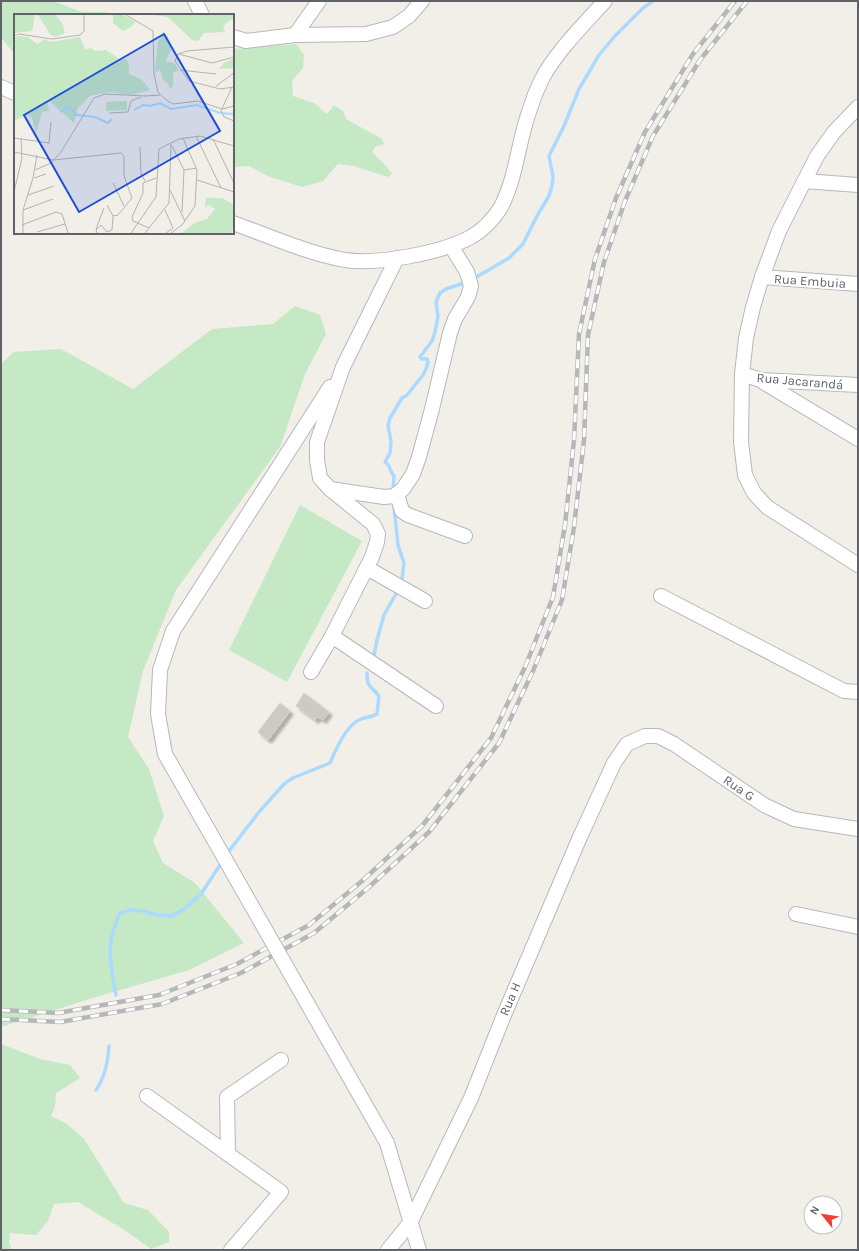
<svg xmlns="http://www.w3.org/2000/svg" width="859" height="1251" font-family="Karla,sans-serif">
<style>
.green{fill:#c5e8c5}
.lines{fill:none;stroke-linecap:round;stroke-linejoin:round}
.stream{stroke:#aadaff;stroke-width:3.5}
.building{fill:#cccac5;stroke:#d6d1c6;filter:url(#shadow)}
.minor-casing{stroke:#b5b8bc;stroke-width:16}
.minor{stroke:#fff;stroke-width:14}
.rail-casing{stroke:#b6b7b8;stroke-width:4.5}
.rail{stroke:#fff;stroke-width:3;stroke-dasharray:9;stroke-linecap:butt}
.minor-bridge-casing{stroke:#b5b8bc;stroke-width:16;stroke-linecap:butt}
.minor-bridge{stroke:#fff;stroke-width:14}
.labels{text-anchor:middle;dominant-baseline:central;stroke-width:4;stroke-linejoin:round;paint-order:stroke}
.street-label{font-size:13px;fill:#5f6368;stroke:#fff}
.inset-river{fill:none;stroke:#aadaff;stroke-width:2}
.inset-road{fill:none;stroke:#b3b3b1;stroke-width:1}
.view{fill:#1d4ed8;fill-opacity:0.15;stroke:#1d4ed8;stroke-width:2}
.inset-edge{fill:none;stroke:#5f6368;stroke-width:2}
</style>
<defs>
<filter id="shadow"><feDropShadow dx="3.5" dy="3.5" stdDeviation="1" flood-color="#0004"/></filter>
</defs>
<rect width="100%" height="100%" fill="#f1efe8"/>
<g class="green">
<path d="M1,1H53L82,12H104L117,15H15V55L1,37Z"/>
<path d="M296,44L304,55L303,68L292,81L293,96L314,103L327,114L334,105L343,111L346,119L382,139L384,144L375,147L372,152L387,167L392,174L388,177L354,166L338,164L323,181L302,187L270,177L249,166L233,167V49Z"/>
<path d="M295,306L320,315L326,334L305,374L280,447L176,590L143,671L128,737L149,769L164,816L153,841L163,863L195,883L244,943L189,970L96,997L1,1027V364L14,352L61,349L133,389L212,329L273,324Z"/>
<path d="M300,505L362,541L287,682L229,650Z"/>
<path d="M1,1044L40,1059L70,1065L80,1078L56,1093L55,1107L51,1116L67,1124L84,1139L124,1203L148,1210L169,1232V1242L151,1249L126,1231L78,1202L54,1204L48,1221L36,1235L10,1233L9,1243L12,1250H1Z"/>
</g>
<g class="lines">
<g class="stream">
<path d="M473,279L509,258L523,244L537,216L549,196L552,186L553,177L549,156L564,126L579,89L599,55L614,37L643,8L653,1"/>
<path d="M393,491L394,476C389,471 391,465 385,462L390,453L391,441L388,426L390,418L402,398L407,395L423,375L426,369L428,362L427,359H422L420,357L432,341L435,332L438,316L436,302L440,293L446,289L467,282"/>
<path d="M394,507L398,545L404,563L402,579"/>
<path d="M374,655L377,640L384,615L397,592"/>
<path d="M226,855L259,812L285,783L293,778L330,763C335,751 346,726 359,720C365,717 370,718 377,714L379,696C371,685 367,689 367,673"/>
<path d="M116,995C110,963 105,944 120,913L130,910L143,911L157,915L172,916L184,909L201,894L222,862"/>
<path d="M96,1090C105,1077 108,1062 109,1046"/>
</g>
</g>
<g class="building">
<path d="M304,693L329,712L323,720L318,717L315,720L296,706Z"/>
<path d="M280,703L290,711L268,740L258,732Z"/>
</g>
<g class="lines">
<g class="minor-casing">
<g id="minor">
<path d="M195,1L202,15"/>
<path d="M295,35L319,1"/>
<path d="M233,37L246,41L295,35L366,34L393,27L409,16L422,1"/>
<path d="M1,87L15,93"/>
<path d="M858,107L834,132L817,156L779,231L762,277L753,307L746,338L742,374L741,442L745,475L754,493L767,507L858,565"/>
<path d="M804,181L858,185"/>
<path d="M233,223C269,236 307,253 345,260C377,265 440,253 469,238C481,232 494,219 501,207C517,176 518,141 530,109C533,99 537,89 541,81C554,54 585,23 605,1"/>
<path d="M762,277L858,284"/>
<path d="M742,374L761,380L858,385"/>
<path d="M763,382L858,439"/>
<path d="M330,489L384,497L394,496L403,489L413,474L419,457L432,409L450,333L455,319L468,297L471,286L467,272L451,246"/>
<path d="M397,494L402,511L408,515L465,536"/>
<path d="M367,568L425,601"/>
<path d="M661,596L844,691L858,692"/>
<path d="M173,631L330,387"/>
<path d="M332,636L436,706"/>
<path d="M311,672L332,636L372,557L377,542L378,534L373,524L330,489L320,478L317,460V442L343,367L397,258"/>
<path d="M796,914L858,927"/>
<path d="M147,1096L281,1192L231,1250"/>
<path d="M387,1143L419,1250"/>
<path d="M228,1154L227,1097L281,1060"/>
<path d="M388,1250L410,1223L471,1098L504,1015L580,837L614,763L627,744L645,736H658L674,744L764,805L794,819L858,829"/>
</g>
</g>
<use href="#minor" class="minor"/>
<g class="rail-casing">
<g id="rail">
<path d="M1,1010L58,1013L159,995L237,964L309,925L362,881L422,826L491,738L525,667L553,597L565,525L574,440L579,334L595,259L616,198L645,132L693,54L735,1"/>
<path d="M1,1019L60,1022L162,1004L241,973L314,933L368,888L429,832L499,743L533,671L562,600L574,527L584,440L588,335L604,262L625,201L653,136L700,60L747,1"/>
</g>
</g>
<use href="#rail" class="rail"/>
<g class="minor-bridge-casing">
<path id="minor-bridge" d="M173,631L160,670L158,714L165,754L387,1143"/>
</g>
<use href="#minor-bridge" class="minor-bridge"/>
</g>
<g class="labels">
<g class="street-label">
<text transform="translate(810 281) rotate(4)">Rua Embuia</text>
<text transform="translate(800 381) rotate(5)">Rua Jacarandá</text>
<text transform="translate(739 788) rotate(34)">Rua G</text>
<text transform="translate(510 999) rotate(-67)">Rua H</text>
</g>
</g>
<g transform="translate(14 14)">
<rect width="220" height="220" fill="#f1efe8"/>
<path d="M0,1H21L18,17L0,19ZM24,1H41L48,9L51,19L41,23L36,20ZM99,1H109L121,8L117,13L109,17L99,9ZM140,1H220V3L209,12L211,18L190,19L184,27L178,26L154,3ZM149,17L154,23L157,37L151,47L160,49L165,56L159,59V72L156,75L154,69L149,66L146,56L141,59L144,27ZM5,22L14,23L23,30L31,25L36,28L66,23L71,36L77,34L81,37L92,36L105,45H112L115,50V60L127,65L136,76L118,81L95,78L76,82L64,94L60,109L33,85L35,97L28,98L22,120L18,104L12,101L0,107V24ZM220,44V54L205,55L210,49ZM113,87V96L92,97V88ZM192,184H208L220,191V214L217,219H168L180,209L193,205L201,195L195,191L191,193Z" fill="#c5e8c5"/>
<path class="inset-river" d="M120,96L129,91L136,92L146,89L157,95L183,91L206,99M46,98L55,93L63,101L81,103L94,109L98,105M206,99L220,100"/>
<path class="inset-road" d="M112,1L139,17L140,60L144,78L151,85L159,90L184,87L208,95M0,22L5,20L38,25L66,21L70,17V1M220,33L173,37L164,40L161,47L175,67L206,75L220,73M165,40L198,49L220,43M166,56L202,60M202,72L220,59M218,73L207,97L210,103L220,107M131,82L146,81M208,95L220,92M95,99L114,98L117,87L127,83M182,122L207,174M0,124L35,129L37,108M199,125L220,169M158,132L170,156L168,198M126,133L127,160L131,167M0,138L39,146L107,139L110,142V162L118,184L104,201L99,202M21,156L37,149L47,138L80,84L91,80L131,82M170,156L183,154M20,164L32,160M183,166L220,178M99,169L110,192M156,176L171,207M0,178L8,144L7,124M14,181L40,172M93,191L99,202M9,196L39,185M151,196L159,214L152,219M8,211L42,198L48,200L54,219M135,214L119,207L118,203L129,179V169L142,164M82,215L90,194M23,218L51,210M9,219V196L19,164L23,141M83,219L82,216L87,211L93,218L98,216L99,202M117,219L142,183L145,135L165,125L186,122L220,132M131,219L155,189L157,130M157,219L168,211L181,192L183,156L169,124"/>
<path class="view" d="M150,20L206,117L65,198L10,101Z"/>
<rect width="220" height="220" class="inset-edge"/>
</g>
<rect width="859" height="1251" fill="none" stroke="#5f6368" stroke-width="4"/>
<g transform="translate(823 1215) rotate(300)"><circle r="19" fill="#ffffff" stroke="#bfc1c3"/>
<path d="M0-3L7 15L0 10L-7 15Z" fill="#ea4335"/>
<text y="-6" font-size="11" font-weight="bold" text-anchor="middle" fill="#5f6368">N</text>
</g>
</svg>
